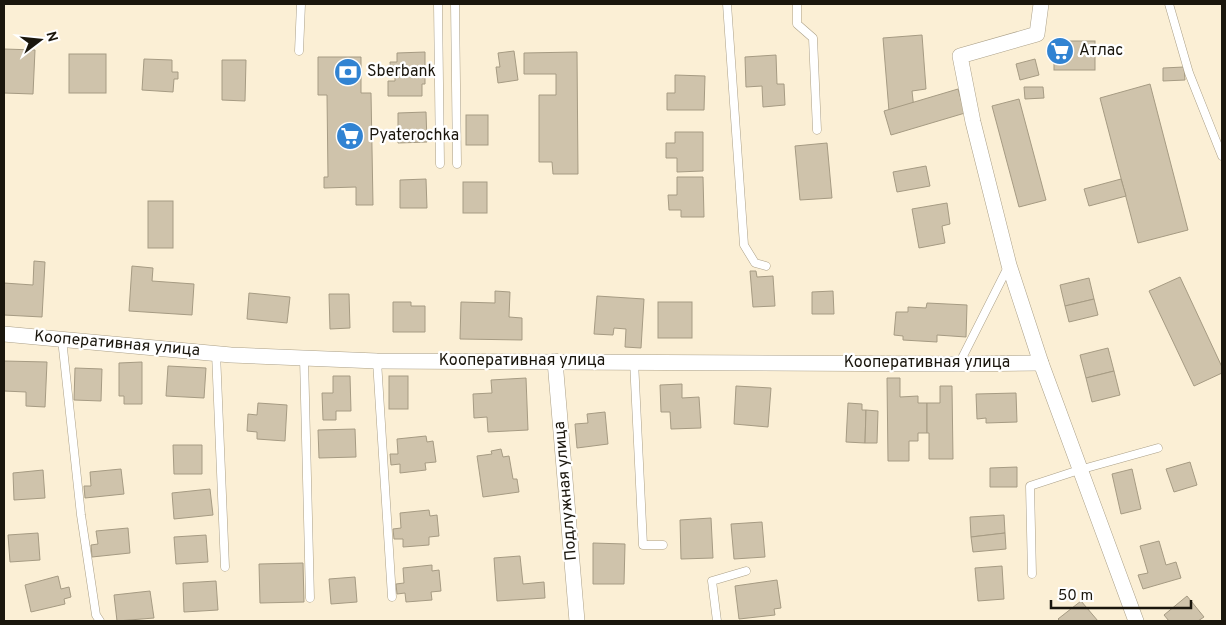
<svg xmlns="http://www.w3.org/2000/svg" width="1226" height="625" font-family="Overpass,sans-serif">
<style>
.building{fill:#cfc3ab;stroke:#a69b83}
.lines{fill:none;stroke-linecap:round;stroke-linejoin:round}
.service-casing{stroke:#aba088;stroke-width:9}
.minor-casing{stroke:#aba088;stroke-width:16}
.service{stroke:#fff;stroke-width:8}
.minor{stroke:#fff;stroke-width:15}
.labels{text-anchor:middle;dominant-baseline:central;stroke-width:4.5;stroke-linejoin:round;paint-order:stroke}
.poi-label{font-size:16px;fill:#1a160d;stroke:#fff;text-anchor:start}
.street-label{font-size:16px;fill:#1a160d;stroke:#fff}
</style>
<rect width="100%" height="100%" fill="#fbefd5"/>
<g class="building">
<path d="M922,35L926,89L912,91L914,109L889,111L883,38Z"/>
<rect x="1054" y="41" width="41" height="29"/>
<path d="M4,49L35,50L33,94L4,93Z"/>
<path d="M514,51L518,80L498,83L496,67H500L498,53Z"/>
<path d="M425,52V84H422V96H388V81H395V75H391L390,62H397V53Z"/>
<path d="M577,52L578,174H553L552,162H539V95H556V74H524V53Z"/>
<rect x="69" y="54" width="37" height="39"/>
<path d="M776,55L777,84H784L785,105L763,107L762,86L746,87L745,57Z"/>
<path d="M318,57H361V93H371L373,205H356V187L324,188V177H328L327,95H318Z"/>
<path d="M144,59L172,60V72H178V79H174L173,92L142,90Z"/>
<path d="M1035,59L1039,75L1020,80L1016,64Z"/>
<path d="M222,60H246L245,101L222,100Z"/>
<path d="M1184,67L1185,80L1163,81V68Z"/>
<path d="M675,75L705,76L704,110H667V93H675Z"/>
<path d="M1150,84L1188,230L1138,243L1100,98Z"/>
<path d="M1024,87H1043L1044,98L1025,99Z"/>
<path d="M958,89L965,113L891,135L884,111Z"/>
<path d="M1019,99L1046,200L1019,207L992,106Z"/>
<path d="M426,112L427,142L398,143V113Z"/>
<rect x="466" y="115" width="22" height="30"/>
<path d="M675,132H703V171L677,172V158H666V143H675Z"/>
<path d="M827,143L832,198L800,200L795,146Z"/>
<path d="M926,166L930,186L897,192L893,172Z"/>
<path d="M677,177H703L704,217H681V210H669L668,195H677Z"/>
<path d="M426,179L427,208H400V180Z"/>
<path d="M1121,179L1126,196L1089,206L1084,189Z"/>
<rect x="463" y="182" width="24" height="31"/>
<rect x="148" y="201" width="25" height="47"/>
<path d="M947,203L950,224L942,226L945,243L919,248L912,209Z"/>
<path d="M34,261L45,262L42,317L4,315V283L33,285Z"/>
<path d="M132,266L153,268L152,281L194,284L192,315L129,311Z"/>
<path d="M750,271H756L757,277L773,276L775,306L753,307Z"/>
<path d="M1180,277L1222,367V373L1194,386L1149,291Z"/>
<path d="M1089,278L1094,299L1065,306L1060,285Z"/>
<path d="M495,291L510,292L509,317L522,318V340L460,339L461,302L495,303Z"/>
<path d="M833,291L834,314H812V292Z"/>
<path d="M249,293L290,297L287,323L247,319Z"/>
<path d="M329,294H349L350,328L330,329Z"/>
<path d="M597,296L644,299L641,348L625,347L626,329L614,328L613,335L594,334Z"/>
<path d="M1094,299L1098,315L1069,322L1065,306Z"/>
<path d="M393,302H411V306H425V332H393Z"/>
<rect x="658" y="302" width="34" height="36"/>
<path d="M927,303L967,305L966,337L937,335V342L903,340V336L894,335L896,312H908V307L926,308Z"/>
<path d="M1108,348L1114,371L1086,378L1080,355Z"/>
<path d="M4,361L47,362L45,407L26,406V392L4,391Z"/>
<path d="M142,362V404H124V396H119V363Z"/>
<path d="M168,366L206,368L204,398L166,396Z"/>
<path d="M75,368L102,369L101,401L74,400Z"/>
<path d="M1114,371L1120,395L1092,402L1086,378Z"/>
<path d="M333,376H350L351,411H336V420H323L322,393H333Z"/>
<rect x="389" y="376" width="19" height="33"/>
<path d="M526,378L528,430L488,432L487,417L474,418L473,394L492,393L491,380Z"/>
<path d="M887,378H900V397L918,396V403H927V433H918V441H909V461H888Z"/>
<path d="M682,384V398L699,397L701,428L671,429L670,412H661L660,385Z"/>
<path d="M736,386L771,388L768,427L734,424Z"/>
<path d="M940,386H952L953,459H929V433H927V403H940Z"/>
<path d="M1016,393L1017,422L986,423V418L977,419L976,394Z"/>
<path d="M258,403L287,405L285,441L257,439V432L247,431L248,414L257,415Z"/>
<path d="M848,403L862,404V410H866L865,443L846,442Z"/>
<path d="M866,410L878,411L877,443H865Z"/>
<path d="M605,412L608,444L577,448L575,424L588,423L587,414Z"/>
<path d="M355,429L356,457L319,458L318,430Z"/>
<path d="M426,436L427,442L433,441L436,462L425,463L426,470L400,473V464L391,465L390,454H398L397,439Z"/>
<path d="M173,445H202V474H174Z"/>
<path d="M501,449L503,457L509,456L513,479H517L519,492L483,497L477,456L492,454L491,451Z"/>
<path d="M1190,462L1197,485L1174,492L1166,469Z"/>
<path d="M1017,467V487H990V468Z"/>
<path d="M121,469L124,494L85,498L84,486H91L90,472Z"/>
<path d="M1132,469L1141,509L1121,514L1112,474Z"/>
<path d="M43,470L45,498L14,500L13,473Z"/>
<path d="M210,489L213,515L174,519L172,493Z"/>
<path d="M429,510L430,516L437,515L439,536L429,537V545L403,547V539H394L393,529L401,528L400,513Z"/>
<path d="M1004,515L1005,533L971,537L970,517Z"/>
<path d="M711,518L713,558L681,559L680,520Z"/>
<path d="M762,522L765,557L734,559L731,524Z"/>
<path d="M128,528L130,553L92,557L91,545L98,544L96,531Z"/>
<path d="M38,533L40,560L10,562L8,535Z"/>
<path d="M1005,533L1006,549L973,552L971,537Z"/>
<path d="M206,535L208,562L176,564L174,537Z"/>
<path d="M1159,541L1166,565L1176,562L1181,578L1143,589L1138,575L1148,573L1140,546Z"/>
<path d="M593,543L625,544L624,584H593Z"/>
<path d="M520,556L523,584L544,582L545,598L497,601L494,558Z"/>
<path d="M303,563L304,602L260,603L259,564Z"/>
<path d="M432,565V571L439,570L441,591L431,592L432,600L406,602L405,593L397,594L396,584L404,583L403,568Z"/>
<path d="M1002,566L1004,599L978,601L975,568Z"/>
<path d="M58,576L61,589L69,587L71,597L64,599L65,604L31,612L25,585Z"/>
<path d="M355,577L357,602L331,604L329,579Z"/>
<path d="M777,580L781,608L774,609L775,615L739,619L735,586Z"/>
<path d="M216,581L218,610L184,612L183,583Z"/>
<path d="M150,591L154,618L117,621L114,595Z"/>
<path d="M1187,596L1204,617L1198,621H1169L1164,615Z"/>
<path d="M1081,601L1098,621H1060L1058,619Z"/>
</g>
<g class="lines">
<g class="service-casing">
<g id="service">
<path d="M438,4L440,164"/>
<path d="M455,4L457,164"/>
<path d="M727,4L744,245L755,263L766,266"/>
<path d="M797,4V24L813,38L817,130"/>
<path d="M1169,4L1189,73L1222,156"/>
<path d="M299,51L301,4"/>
<path d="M62,339L81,515L96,615L100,621"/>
<path d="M216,353L225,567"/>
<path d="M304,358L310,598"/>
<path d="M377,361L392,597"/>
<path d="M634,361L643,545H663"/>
<path d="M959,364L1008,267"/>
<path d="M1032,574L1030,486L1079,470L1158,448"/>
<path d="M717,621L712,581L746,571"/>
</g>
</g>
<g class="minor-casing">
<g id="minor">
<path d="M1041,4L1037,34L960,56L973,122L1009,265L1041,363L1136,621"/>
<path d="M4,334L231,355L377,361L959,364L1041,363"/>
<path d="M555,361L577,621"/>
</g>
</g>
<use href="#service" class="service"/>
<use href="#minor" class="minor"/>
</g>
<defs>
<g id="supermarket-disc" transform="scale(1.4375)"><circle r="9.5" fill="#3183d2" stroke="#fff"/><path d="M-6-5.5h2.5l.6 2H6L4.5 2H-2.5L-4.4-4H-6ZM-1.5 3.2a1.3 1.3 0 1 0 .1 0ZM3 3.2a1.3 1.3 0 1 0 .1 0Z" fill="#fff"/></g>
<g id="bank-disc" transform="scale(1.4375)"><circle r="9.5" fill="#3183d2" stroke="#fff"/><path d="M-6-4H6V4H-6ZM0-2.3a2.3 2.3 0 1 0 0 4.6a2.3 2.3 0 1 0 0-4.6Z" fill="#fff"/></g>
</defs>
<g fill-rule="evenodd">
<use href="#supermarket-disc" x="1060" y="51"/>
<use href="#bank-disc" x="348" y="72"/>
<use href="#supermarket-disc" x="350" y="136"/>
</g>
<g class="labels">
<g class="poi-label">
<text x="1079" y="51">Атлас</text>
<text x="367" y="72">Sberbank</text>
<text x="369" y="136">Pyaterochka</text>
</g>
<g class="street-label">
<text transform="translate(117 344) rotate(5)">Кооперативная улица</text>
<text x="522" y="361">Кооперативная улица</text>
<text x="927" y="363">Кооперативная улица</text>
<text transform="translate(566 491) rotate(-95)">Подлужная улица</text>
</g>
</g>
<rect width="1226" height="625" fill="none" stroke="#1a160d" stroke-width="10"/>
<g transform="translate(40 40) rotate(74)" stroke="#ffffff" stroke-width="4" paint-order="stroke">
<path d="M0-4L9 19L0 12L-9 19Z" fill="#1a160d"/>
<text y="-8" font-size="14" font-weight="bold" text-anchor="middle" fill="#1a160d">N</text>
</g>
<path d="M1051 600v8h140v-8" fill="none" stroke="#1a160d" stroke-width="2.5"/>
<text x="1058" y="600" font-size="15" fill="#1a160d" stroke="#ffffff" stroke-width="4" paint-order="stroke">50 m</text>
</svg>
